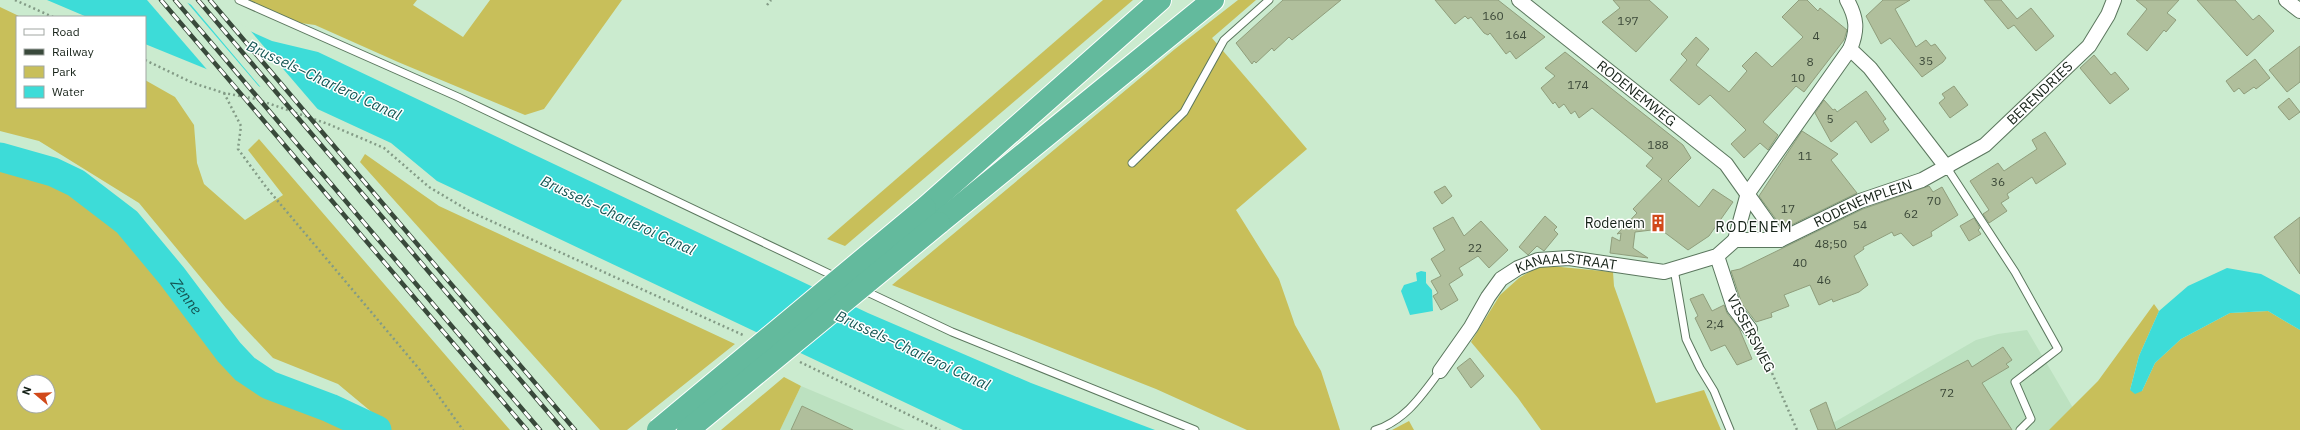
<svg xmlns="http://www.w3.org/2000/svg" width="2300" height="430" font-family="'IBM Plex Sans',sans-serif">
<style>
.built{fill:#bce1c0}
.green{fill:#c8bf5a;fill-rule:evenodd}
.water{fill:#3ddcd8}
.pier{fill:#cbebcf}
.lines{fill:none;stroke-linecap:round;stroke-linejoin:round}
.river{stroke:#3ddcd8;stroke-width:29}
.building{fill:#b0bf9c;stroke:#909e7c}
.lane-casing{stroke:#5b775e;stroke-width:9}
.street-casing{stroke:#5b775e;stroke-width:16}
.highway-casing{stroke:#fff;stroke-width:24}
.path{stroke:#839b86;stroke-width:2.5;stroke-dasharray:2 3;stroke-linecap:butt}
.lane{stroke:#fff;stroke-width:7}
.street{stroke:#fff;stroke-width:14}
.highway{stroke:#63ba9d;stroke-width:22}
.rail-casing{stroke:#39493b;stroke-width:4.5}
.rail{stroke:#fff;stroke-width:3;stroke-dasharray:9;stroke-linecap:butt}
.highway-bridge-casing{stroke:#fff;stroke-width:24;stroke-linecap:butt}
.highway-bridge{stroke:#63ba9d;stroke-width:22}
.labels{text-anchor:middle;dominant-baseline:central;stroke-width:3;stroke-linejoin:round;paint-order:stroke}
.number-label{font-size:12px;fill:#3c4939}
.street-label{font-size:14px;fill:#162218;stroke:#fff}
.poi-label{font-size:14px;fill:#162218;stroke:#fff;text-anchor:end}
.water-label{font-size:15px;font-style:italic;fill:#145553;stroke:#fff}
.neighbourhood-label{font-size:15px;letter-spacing:1px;fill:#162218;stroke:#fff}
</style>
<rect width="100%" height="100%" fill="#cbebcf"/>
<g class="built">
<path d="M2027,330L2076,413L2054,430H1821L1976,340L1998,334Z"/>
<path d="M801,386L905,430H780Z"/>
</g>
<g class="green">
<path d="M246,0H417L413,5L463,37L490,0H622L544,109L525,115L398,62L315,25L293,22Z"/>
<path d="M1103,0H1133L845,246L827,239Z"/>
<path d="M1238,0H1256L1212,38L1307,149L1236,210L1279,279L1295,325L1321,371L1340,430H1247L1156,389L892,285L1175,49Z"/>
<path d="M0,7L21,17H17V107H145V80L175,97L194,125L197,163L204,184L245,220L283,195L248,150L259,139L510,430H390L374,414L338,384L273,358L226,308L139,203L39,141L0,131Z"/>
<path d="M365,154L439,206L735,344L627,430H600L360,162Z"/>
<path d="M0,168L65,186L112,220L231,359L268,390L365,430H0ZM24,382H48V406H24Z"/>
<path d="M1540,265L1613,272L1614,286L1656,403L1704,390L1721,430H1541L1518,398L1471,342L1500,295L1519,278Z"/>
<path d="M2154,304L2159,311L2139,356L2130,390L2142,391L2155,363L2181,339L2230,313L2268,311L2300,330V430H2049L2098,381Z"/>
<path d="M784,377L801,386L780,430H721Z"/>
<path d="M1409,421L1414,430H1392Z"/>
</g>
<g class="water">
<path d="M47,0H181L272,41L318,52L868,313L1031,383L1155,430H963L437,181L391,143L285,94L226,77L145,44V17H87Z"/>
<path d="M2227,268L2261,274L2300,295V330L2268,311L2230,313L2181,339L2155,363L2142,391L2135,394L2130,390L2139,356L2159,311L2188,286Z"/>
<path d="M1421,271L1426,272V283L1432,290L1433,311L1410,315L1401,291L1404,285L1417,281L1416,273Z"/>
</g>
<g class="pier">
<path d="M147,0H185L262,90L210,73Z"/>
<path d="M187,0L248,28L321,113L285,96L263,90Z"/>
</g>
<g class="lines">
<path class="river" id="s1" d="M0,157L53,172L76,183L127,222L172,276L229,352L245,369L269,385L330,408L377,430"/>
</g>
<g class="building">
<path d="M1283,0H1341L1292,40L1289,37L1274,51L1272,48L1256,63L1254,61L1252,64L1236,43Z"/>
<path d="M1435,0H1498L1545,37L1516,59L1510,51L1506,54L1490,33L1488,35L1484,33L1471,17L1468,19L1465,16L1455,24Z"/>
<path d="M1613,0H1649L1668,17L1636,52L1602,22L1620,8Z"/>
<path d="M1799,0H1807L1818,11L1820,8L1847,30L1844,40L1804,92L1796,86L1763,122L1778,135L1768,150L1760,143L1744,158L1731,144L1746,130L1737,121L1710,95L1699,105L1670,80L1687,60L1681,54L1696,37L1709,49L1696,65L1729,92L1747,71L1742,66L1756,52L1772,67L1803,37L1782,17Z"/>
<path d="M1883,0H1910L1895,9L1916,47L1926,40L1931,46L1935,44L1946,58L1943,62L1922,77L1890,38L1881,44L1866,16Z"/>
<path d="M1984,0H2001L2017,19L2031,8L2054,36L2036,51L2014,25L2008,29Z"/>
<path d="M2136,0H2179L2167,13L2176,20L2166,32L2164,30L2147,51L2127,34L2147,9Z"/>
<path d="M2197,0H2235L2253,20L2259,15L2274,31L2247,56Z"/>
<path d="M2300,46V82L2287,92L2269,70Z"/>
<path d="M1565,52L1683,145L1691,158L1668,181L1699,207L1713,189L1733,202L1709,236L1688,250L1660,229L1635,232L1633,248L1648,258L1610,253L1612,237L1620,241L1621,233L1617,234L1637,213L1633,209L1662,179L1646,166L1653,158L1592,108L1579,118L1575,111L1571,114L1564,104L1559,108L1555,102L1553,104L1541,88L1555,76L1545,68Z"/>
<path d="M2094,55L2111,75L2115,72L2129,89L2110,104L2080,68Z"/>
<path d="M2255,59L2270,78L2256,89L2254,87L2244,94L2239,88L2234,92L2226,81Z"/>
<path d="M1954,86L1968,105L1950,118L1939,103L1945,98L1942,94Z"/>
<path d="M1866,91L1886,119L1883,121L1889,130L1871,143L1856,121L1831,142L1815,113L1824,100L1833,110L1835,109L1837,112Z"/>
<path d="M2289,98L2300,112L2289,120L2278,107Z"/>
<path d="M1802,131L1838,154L1831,160L1857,193L1783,229L1759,196Z"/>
<path d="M2045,132L2066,164L2036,184L2032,177L2007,194L2009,198L2001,203L2007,211L1989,223L1983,214L1989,210L1970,181L1998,163L2004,171L2037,149L2032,140Z"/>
<path d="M1445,186L1452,196L1442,204L1434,192Z"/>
<path d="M1929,186L1933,192L1942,187L1958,215L1931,232L1932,236L1913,246L1901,233L1894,236L1892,232L1863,247L1864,249L1854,256L1868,285L1859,292L1833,302L1832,299L1819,305L1810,285L1784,295L1789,306L1771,313L1772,317L1756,322L1742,304L1731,271L1740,269L1863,209Z"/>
<path d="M1545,216L1557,227L1554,230L1558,234L1544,251L1537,246L1528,255L1519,247Z"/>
<path d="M1453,217L1464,236L1481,221L1508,250L1489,268L1478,256L1459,268L1463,275L1449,284L1458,300L1441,310L1433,296L1438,293L1431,281L1441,276L1431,259L1445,250L1433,228Z"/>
<path d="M2300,217V274L2274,237Z"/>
<path d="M1974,218L1980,228L1978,230L1981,234L1969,241L1960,226Z"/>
<path d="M1703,294L1712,311L1724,305L1727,313L1739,328L1752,359L1737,365L1725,345L1711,351L1695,318L1698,316L1690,299Z"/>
<path d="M2003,347L2012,360L2006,364L2009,367L1982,383L2012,430H1818L1810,410L1826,402L1836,430L1968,360L1972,367Z"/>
<path d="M1470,358L1484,376L1471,388L1457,368Z"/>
<path d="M802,406L853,430H791Z"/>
</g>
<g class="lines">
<g class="lane-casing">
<g id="lane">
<path d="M239,0L458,97L836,277"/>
<path d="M1132,163L1184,112L1224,40L1269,0"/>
<path d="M1947,168L2015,272L2058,349L2015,382L2031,419L2020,430"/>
<path d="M1674,269L1686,339L1700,368L1714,391L1730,430"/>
<path d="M863,290L952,332L1195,430"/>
<path d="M1375,430C1405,421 1422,395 1440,371"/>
</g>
</g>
<g class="street-casing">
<g id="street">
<path id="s2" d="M1519,0L1726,164L1780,240"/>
<path d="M2286,0L2300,11"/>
<path d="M1850,49L1870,68L1947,168"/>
<path id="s3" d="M1735,240H1780L1860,201L1922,180L1985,145L2089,46L2108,15L2114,0"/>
<path d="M1735,240L1748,193L1850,49C1858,30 1857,18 1847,0"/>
<path d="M1717,256L1734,308L1750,329"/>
<path id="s4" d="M1440,371L1471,327L1488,297L1501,279L1518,268L1538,260L1569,258L1664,272L1717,256L1735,240"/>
</g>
</g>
<g class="highway-casing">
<g id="highway">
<path d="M925,208L1160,0"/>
<path d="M939,223L1213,0"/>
</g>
</g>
<g class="path">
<path d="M15,0L53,17"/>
<path d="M767,5L771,0"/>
<path d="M145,60L193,83L224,93L256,99L328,124L384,148L429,187L471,212L743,335"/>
<path d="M224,93L241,126L238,149L266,187L420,370L463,430"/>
<path d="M1758,341L1797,430"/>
<path d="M800,362L940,430"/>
</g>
<use href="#lane" class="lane"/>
<use href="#street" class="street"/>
<use href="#highway" class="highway"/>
<g class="rail-casing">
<g id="rail">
<path d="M161,0L527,430"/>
<path d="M175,0L540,430"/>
<path d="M198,0L563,430"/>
<path d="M210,0L575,430"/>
</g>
</g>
<use href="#rail" class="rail"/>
<g class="highway-bridge-casing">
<g id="highway-bridge">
<path d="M658,430L925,208"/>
<path d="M688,430L939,223"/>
</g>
</g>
<use href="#highway-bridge" class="highway-bridge"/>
</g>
<defs>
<g id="building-bare" transform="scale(1.38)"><path d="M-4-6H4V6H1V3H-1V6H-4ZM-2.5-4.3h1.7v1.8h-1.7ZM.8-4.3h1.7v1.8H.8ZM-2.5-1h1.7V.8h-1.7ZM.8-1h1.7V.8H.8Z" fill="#d1491a" stroke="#fff" stroke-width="2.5" paint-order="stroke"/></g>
</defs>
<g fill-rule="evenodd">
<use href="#building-bare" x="1658" y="223"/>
</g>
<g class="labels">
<g class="number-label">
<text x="1493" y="15">160</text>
<text x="1628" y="20">197</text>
<text x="1516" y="34">164</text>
<text x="1816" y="35">4</text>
<text x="1926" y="60">35</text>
<text x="1810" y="61">8</text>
<text x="1798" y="77">10</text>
<text x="1578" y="84">174</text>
<text x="1830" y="118">5</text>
<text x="1658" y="144">188</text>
<text x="1805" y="155">11</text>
<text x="1998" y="181">36</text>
<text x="1934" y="200">70</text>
<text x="1788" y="208">17</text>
<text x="1911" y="213">62</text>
<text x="1860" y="224">54</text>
<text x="1831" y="243">48;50</text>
<text x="1475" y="247">22</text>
<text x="1800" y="262">40</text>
<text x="1824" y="279">46</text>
<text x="1715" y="323">2;4</text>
<text x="1947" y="392">72</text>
</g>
<g class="street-label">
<text stroke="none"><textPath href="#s2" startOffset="150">RODENEMWEG</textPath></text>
<text stroke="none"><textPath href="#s3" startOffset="347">BERENDRIES</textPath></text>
<text stroke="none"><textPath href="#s3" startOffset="136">RODENEMPLEIN</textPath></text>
<text stroke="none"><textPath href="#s4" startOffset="180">KANAALSTRAAT</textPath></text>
<text transform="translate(1751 333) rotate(62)">VISSERSWEG</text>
</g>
<g class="poi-label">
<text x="1645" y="223">Rodenem</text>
</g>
<g class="water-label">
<text transform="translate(324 80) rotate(25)">Brussels–Charleroi Canal</text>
<text transform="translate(618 215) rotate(25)">Brussels–Charleroi Canal</text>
<text stroke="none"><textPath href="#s1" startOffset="240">Zenne</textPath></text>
<text transform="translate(913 350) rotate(25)">Brussels–Charleroi Canal</text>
</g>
<g class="neighbourhood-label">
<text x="1754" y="226">RODENEM</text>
</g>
</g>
<rect x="16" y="16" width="130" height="92" fill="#ffffff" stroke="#a2a7a3"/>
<rect x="24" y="29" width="20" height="6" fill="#ffffff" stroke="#a2a7a3"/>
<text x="52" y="36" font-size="12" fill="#162218">Road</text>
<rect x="24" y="49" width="20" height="6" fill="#39493b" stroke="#a2a7a3"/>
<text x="52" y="56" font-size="12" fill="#162218">Railway</text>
<rect x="24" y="66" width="20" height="12" fill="#c8bf5a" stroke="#a2a7a3"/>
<text x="52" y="76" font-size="12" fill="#162218">Park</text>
<rect x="24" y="86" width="20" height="12" fill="#3ddcd8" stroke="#a2a7a3"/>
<text x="52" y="96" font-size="12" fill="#162218">Water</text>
<g transform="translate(36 394) rotate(289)"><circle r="19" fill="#ffffff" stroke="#a2a7a3"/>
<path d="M0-3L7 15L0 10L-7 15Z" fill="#d1491a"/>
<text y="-6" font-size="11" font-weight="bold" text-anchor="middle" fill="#162218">N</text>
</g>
</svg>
